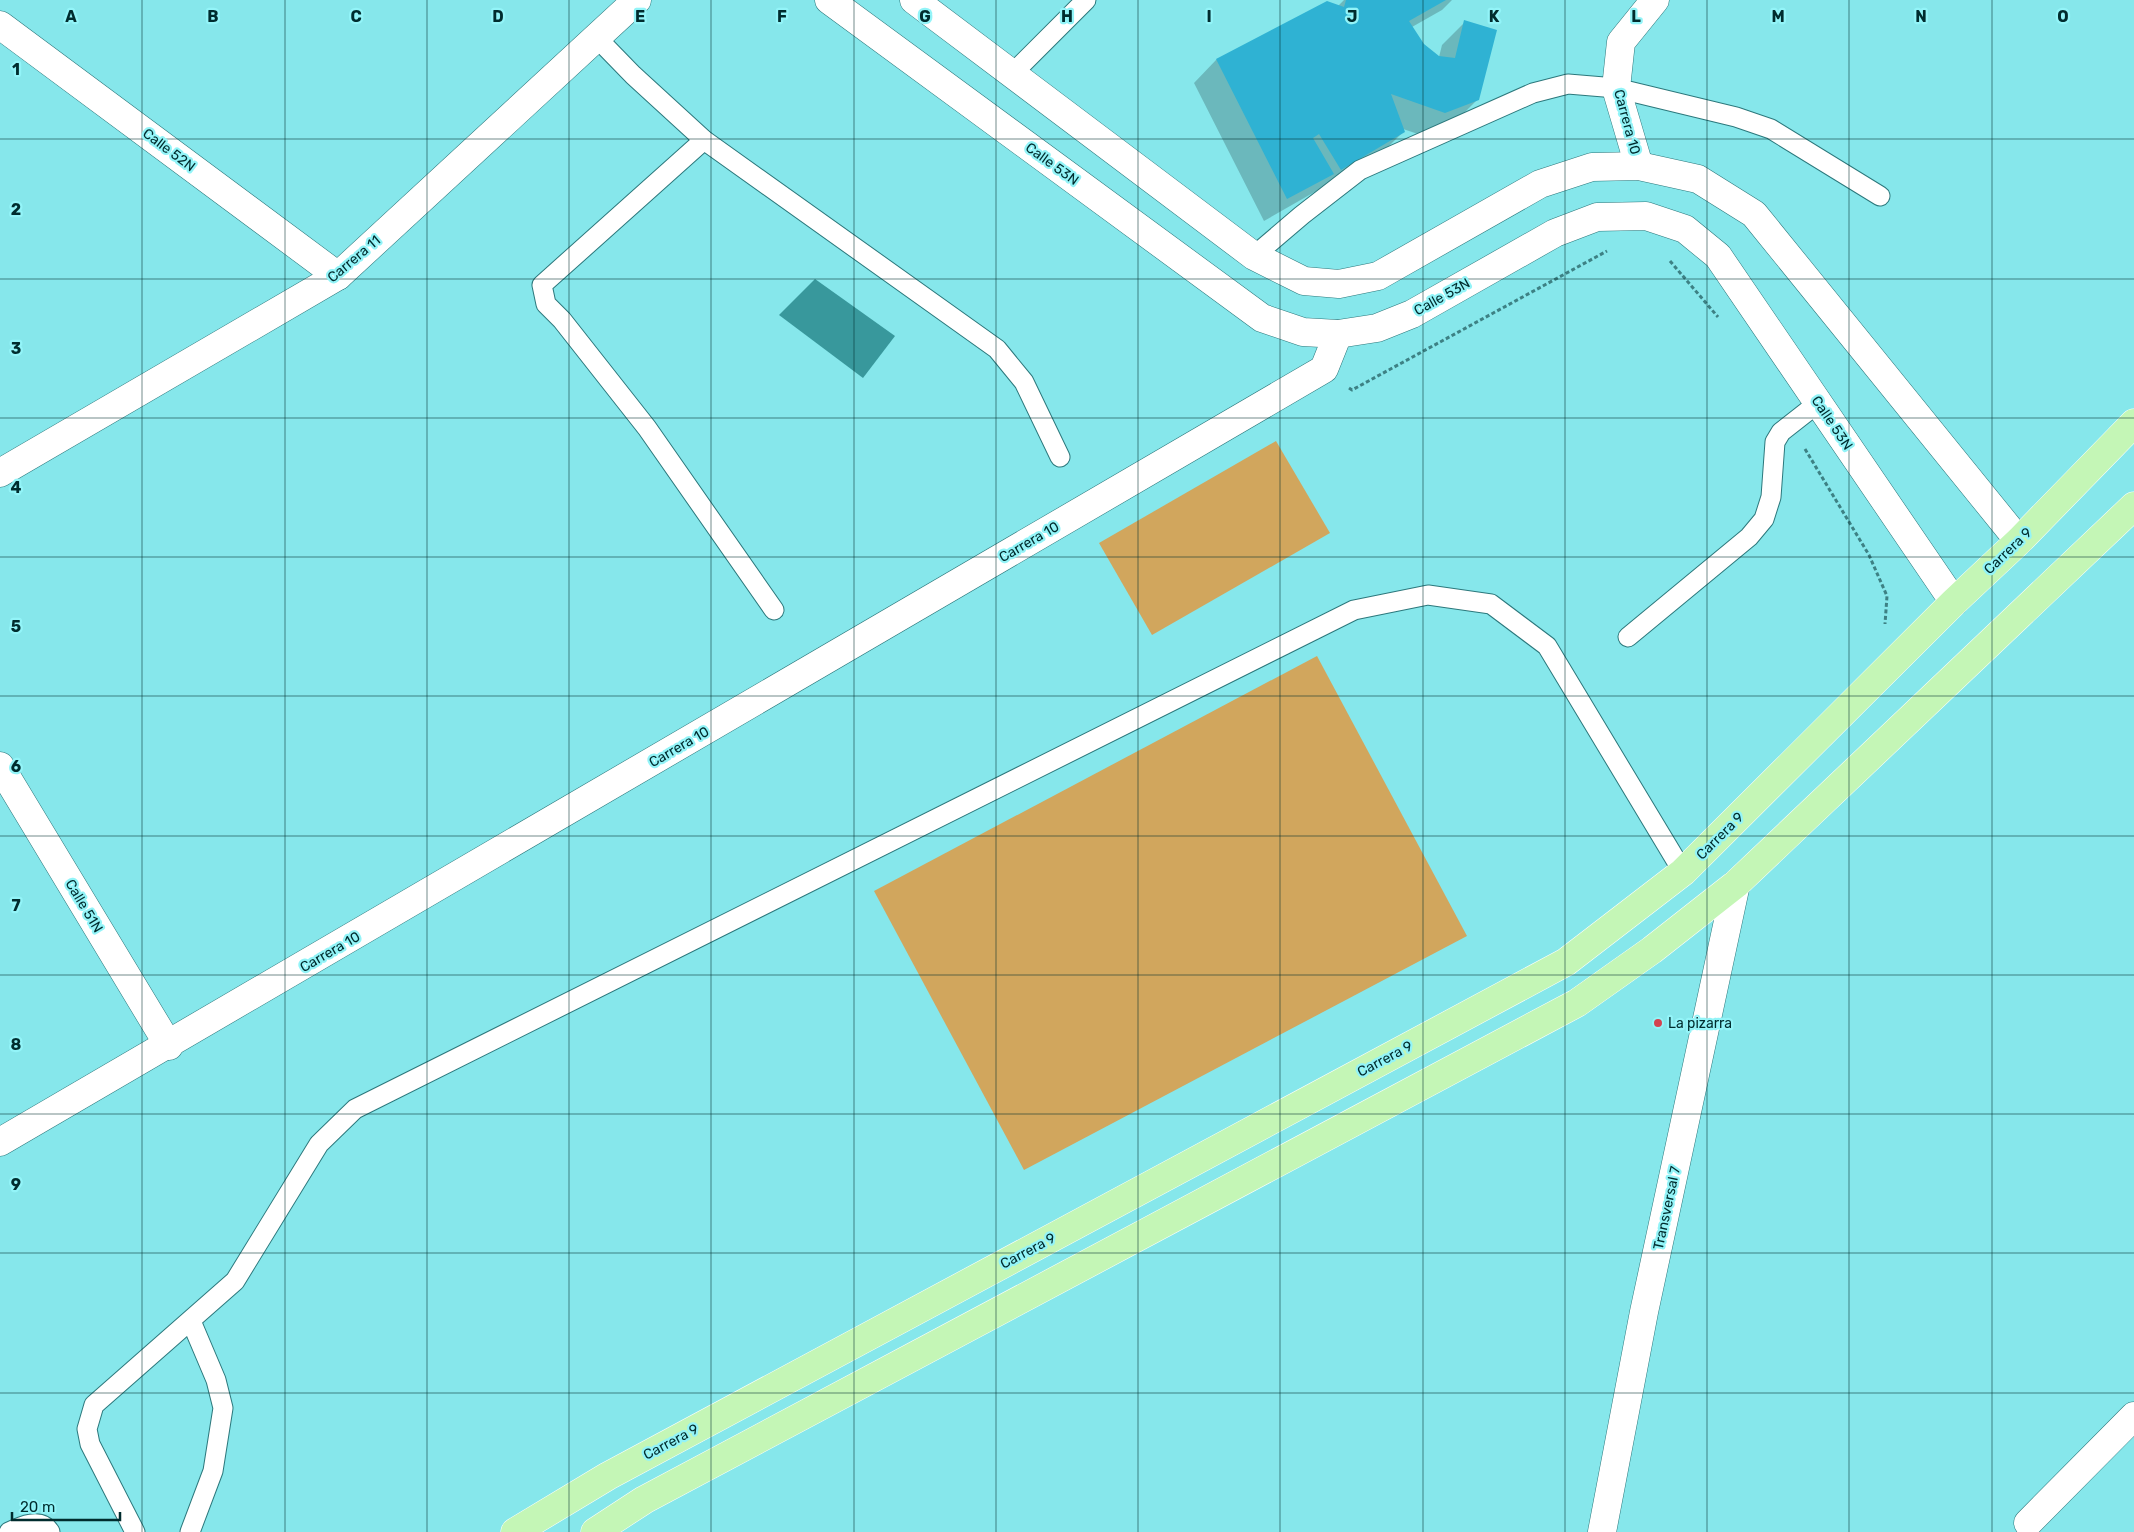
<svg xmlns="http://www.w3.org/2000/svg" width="2134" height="1532" font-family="Rubik,sans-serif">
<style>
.green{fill:#d1a65d}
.water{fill:#38989c}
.shadow{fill:#0003}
.building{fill:#2fb2d3}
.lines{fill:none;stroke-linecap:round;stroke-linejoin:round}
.lane-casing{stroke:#2c787c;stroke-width:21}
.street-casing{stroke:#2c787c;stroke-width:29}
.primary-casing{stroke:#fff;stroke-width:29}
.path{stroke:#3d8184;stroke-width:3;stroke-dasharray:4 2.5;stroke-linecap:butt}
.lane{stroke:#fff;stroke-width:19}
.street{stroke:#fff;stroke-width:28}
.primary{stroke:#c4f6b6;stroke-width:28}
.grid{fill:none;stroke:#002c2e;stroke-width:1;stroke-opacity:0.55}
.poi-dot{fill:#d34350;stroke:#93f4f8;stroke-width:2}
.labels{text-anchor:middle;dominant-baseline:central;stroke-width:4.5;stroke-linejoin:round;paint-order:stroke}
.street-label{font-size:14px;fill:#002c2e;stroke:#93f4f8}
.poi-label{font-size:14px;fill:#002c2e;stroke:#93f4f8;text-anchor:start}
.grid-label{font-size:16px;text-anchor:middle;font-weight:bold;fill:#002c2e;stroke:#93f4f8;stroke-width:4.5;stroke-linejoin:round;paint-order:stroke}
</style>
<rect width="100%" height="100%" fill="#86e7eb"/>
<g class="green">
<path d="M1276,441L1330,533L1152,635L1099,543Z"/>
<path d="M1317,656L1467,936L1024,1170L874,891Z"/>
</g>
<path class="water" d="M815,279L895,336L863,378L779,315Z"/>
<path class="shadow" d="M1344,0H1452L1442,10L1412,27L1423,45L1439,57L1442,45L1465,22L1477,100L1454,123L1421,135L1403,129L1404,131L1381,154L1264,221L1194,83L1216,60L1327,3L1338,6Z"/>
<path class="building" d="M1346,0H1446L1409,21L1424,44L1439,56L1455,58L1464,20L1497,30L1479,100L1445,113L1391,94L1405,132L1341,170L1319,134L1313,138L1334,174L1287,199L1216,59L1327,1L1344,7Z"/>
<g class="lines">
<g class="lane-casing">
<g id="lane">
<path d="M597,38L633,75L704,140L997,349L1024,382L1060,457"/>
<path d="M1012,74L1086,0"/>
<path d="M704,140L542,285L546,304L562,320L647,428L774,610"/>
<path d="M1254,256L1302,215L1360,170L1533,93L1568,84L1616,88L1736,117L1771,129L1880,196"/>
<path d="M1628,637L1749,537L1764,519L1771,497L1775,442L1781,432L1818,403"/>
<path d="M9,1532C21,1526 41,1517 50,1532"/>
<path d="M135,1532L90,1444L87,1429L94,1405L235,1281L319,1144L355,1109L1354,610L1428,595L1491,604L1547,646L1683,872"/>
<path d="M190,1532L213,1471L223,1408L216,1380L191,1321"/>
</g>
</g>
<g class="street-casing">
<g id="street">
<path d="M829,0L1262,318L1303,332L1338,334L1377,328L1412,314L1555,233L1597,217L1646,216L1685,229L1718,256L1954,602"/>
<path d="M914,0L1254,256L1304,281L1339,284L1378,276L1540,184L1592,167L1639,166L1698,179L1754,214L2019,541"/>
<path d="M0,25L338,276"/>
<path d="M1639,166L1616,88L1621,42L1655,0"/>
<path d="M0,473L338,276L637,0"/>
<path d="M0,766L169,1046"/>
<path d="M0,1142L1324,369L1338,334"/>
<path d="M2028,1523L2134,1416"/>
<path d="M1602,1532L1644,1312L1736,884"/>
</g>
</g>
<g class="primary-casing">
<g id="primary">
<path d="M515,1532L608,1476L1566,962L1683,872L1954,602L2019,541L2134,423"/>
<path d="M595,1532L644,1500L1577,1003L1652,950L1736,884L2134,506"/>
</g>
</g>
<g class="path">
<path d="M1670,261L1718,317"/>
<path d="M1349,388L1352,390L1607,251"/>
<path d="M1805,449L1869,555L1887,596L1885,624"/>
</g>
<use href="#lane" class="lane"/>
<use href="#street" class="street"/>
<use href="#primary" class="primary"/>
</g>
<path class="grid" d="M142,0V1532M285,0V1532M427,0V1532M569,0V1532M711,0V1532M854,0V1532M996,0V1532M1138,0V1532M1280,0V1532M1423,0V1532M1565,0V1532M1707,0V1532M1849,0V1532M1992,0V1532M0,139H2134M0,279H2134M0,418H2134M0,557H2134M0,696H2134M0,836H2134M0,975H2134M0,1114H2134M0,1253H2134M0,1393H2134"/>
<circle class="poi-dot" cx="1658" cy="1023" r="5"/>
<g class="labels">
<g class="street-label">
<text transform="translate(1627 122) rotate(75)">Carrera 10</text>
<text transform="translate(169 150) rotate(37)">Calle 52N</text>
<text transform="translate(1052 164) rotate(36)">Calle 53N</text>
<text transform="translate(354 259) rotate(-40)">Carrera 11</text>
<text transform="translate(1442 297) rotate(-29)">Calle 53N</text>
<text transform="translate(1832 423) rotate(56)">Calle 53N</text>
<text transform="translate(1029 542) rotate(-30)">Carrera 10</text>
<text transform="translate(2008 551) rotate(-44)">Carrera 9</text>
<text transform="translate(679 747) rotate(-30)">Carrera 10</text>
<text transform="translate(1720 836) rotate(-45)">Carrera 9</text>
<text transform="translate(84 906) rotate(59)">Calle 51N</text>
<text transform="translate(330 952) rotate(-30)">Carrera 10</text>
<text transform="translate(1385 1059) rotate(-28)">Carrera 9</text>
<text transform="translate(1667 1208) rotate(-78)">Transversal 7</text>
<text transform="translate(1028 1251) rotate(-28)">Carrera 9</text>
<text transform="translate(671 1442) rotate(-28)">Carrera 9</text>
</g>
<g class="poi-label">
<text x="1668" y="1023">La pizarra</text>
</g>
</g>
<g class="grid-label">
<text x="71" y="22">A</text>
<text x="213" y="22">B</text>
<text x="356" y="22">C</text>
<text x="498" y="22">D</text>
<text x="640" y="22">E</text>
<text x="782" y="22">F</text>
<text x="925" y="22">G</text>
<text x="1067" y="22">H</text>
<text x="1209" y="22">I</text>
<text x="1352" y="22">J</text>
<text x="1494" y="22">K</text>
<text x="1636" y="22">L</text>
<text x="1778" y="22">M</text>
<text x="1921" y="22">N</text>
<text x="2063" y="22">O</text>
<text x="16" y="75">1</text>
<text x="16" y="215">2</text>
<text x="16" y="354">3</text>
<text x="16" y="493">4</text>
<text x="16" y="632">5</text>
<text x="16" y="772">6</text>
<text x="16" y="911">7</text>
<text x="16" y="1050">8</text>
<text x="16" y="1190">9</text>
</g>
<path d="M12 1512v8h108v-8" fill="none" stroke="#002c2e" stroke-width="2.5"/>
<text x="20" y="1512" font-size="15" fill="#002c2e" stroke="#93f4f8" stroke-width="4" paint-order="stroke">20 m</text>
</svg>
